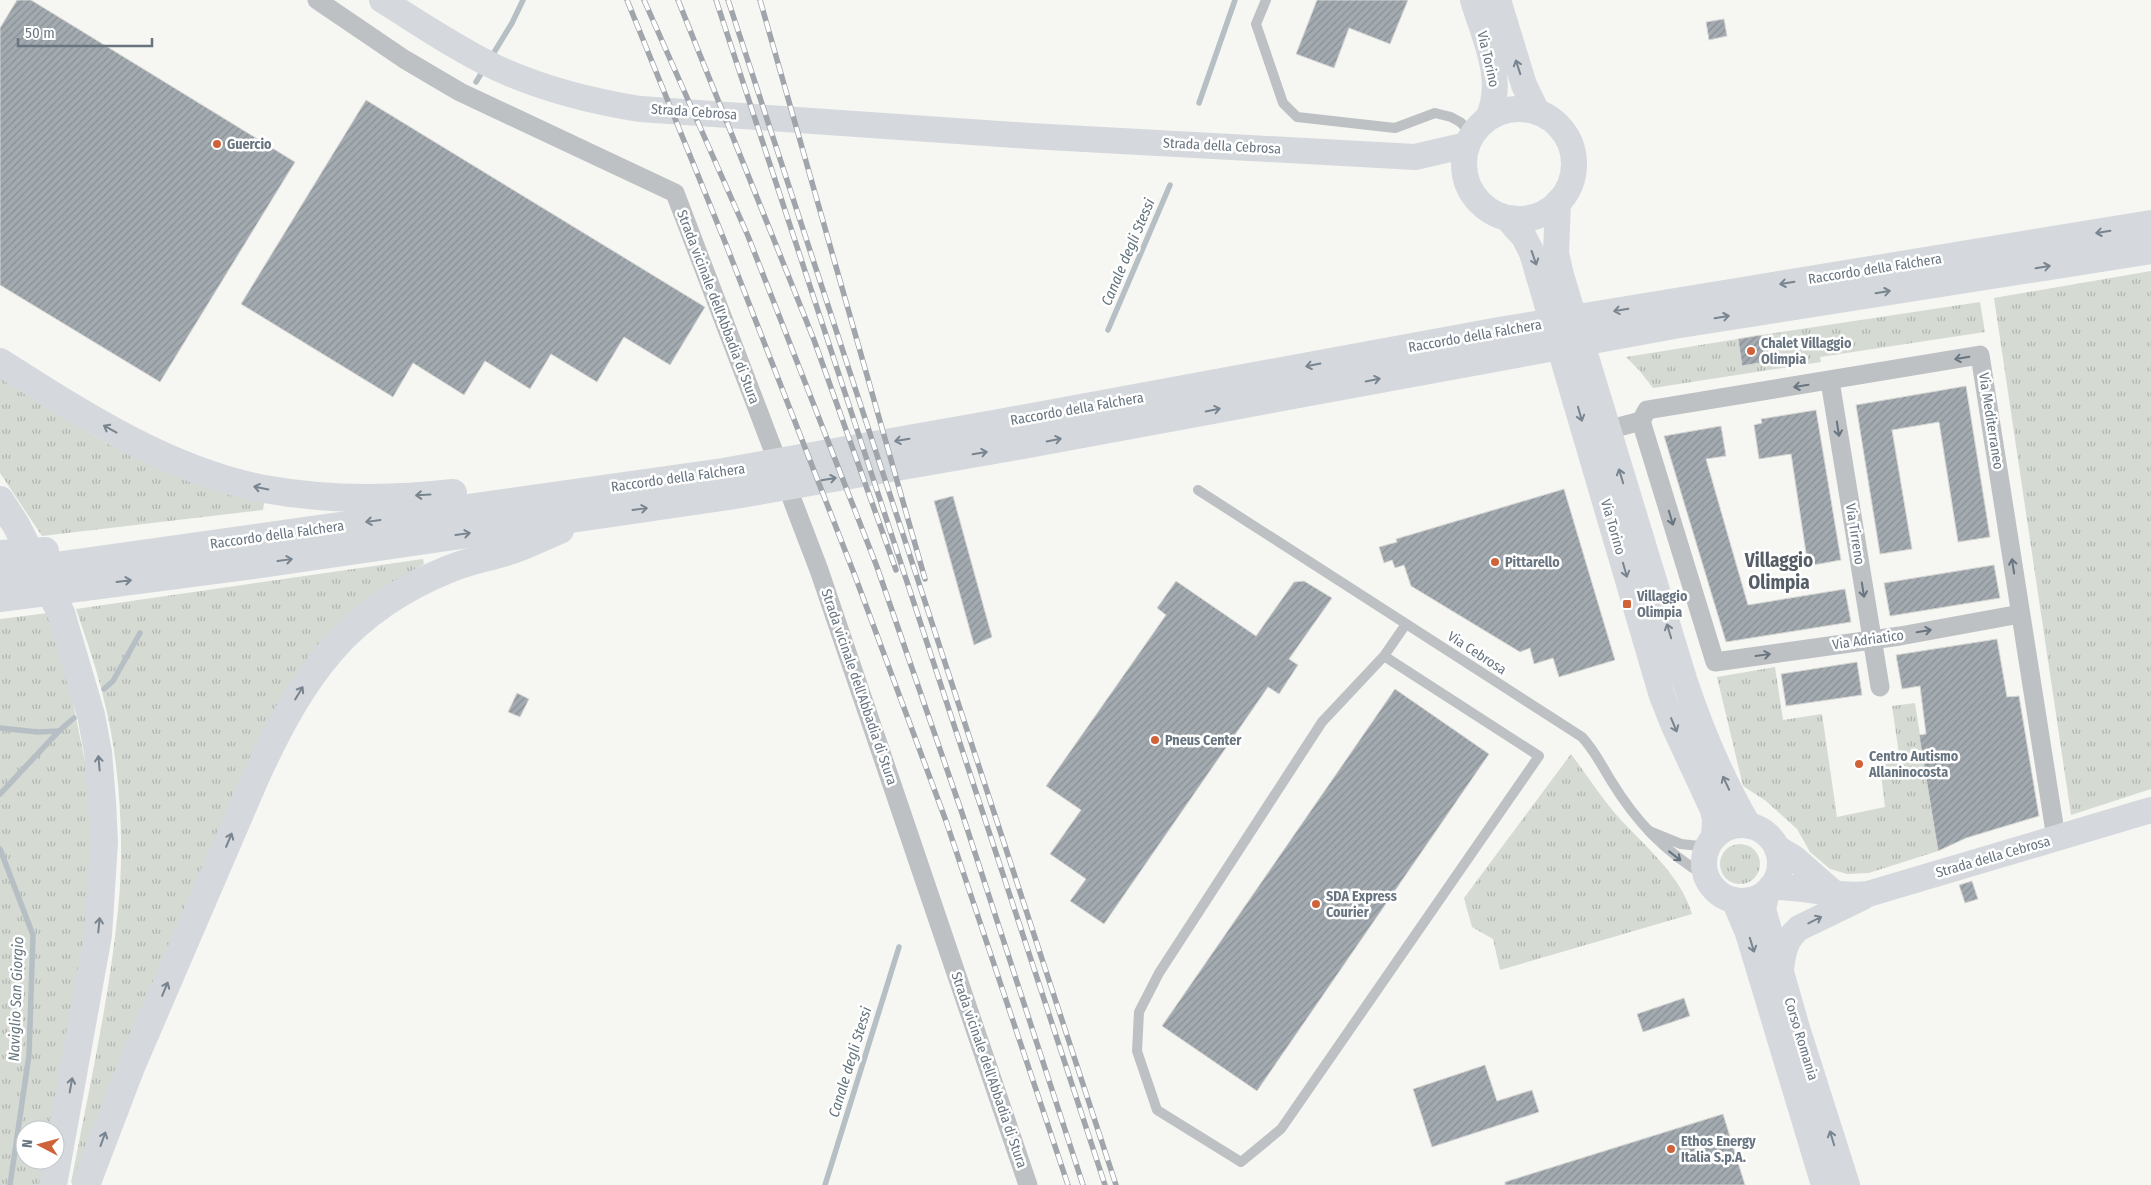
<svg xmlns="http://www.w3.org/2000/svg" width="2151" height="1185" font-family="'Fira Sans Condensed',sans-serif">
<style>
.grass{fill:url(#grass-tufts)}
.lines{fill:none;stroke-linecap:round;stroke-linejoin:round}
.stream{stroke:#b6bfc4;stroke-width:5.5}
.building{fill:url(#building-hatch);stroke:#d7d7d5}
.service{stroke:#bdc1c4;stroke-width:10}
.minor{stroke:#bdc1c4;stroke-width:19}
.secondary{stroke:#d5d8dc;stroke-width:26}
.motorway{stroke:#d5d8dc;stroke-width:28}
.rail-casing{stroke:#9fa5aa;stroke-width:5.5}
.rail{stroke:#fff;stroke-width:4;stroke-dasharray:11;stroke-linecap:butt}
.oneway{stroke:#78848f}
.oneway2{stroke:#687581}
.poi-dot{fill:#d06239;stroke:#fff;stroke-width:2}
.labels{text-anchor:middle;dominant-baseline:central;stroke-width:5;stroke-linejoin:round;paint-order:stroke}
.street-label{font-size:14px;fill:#687581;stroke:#fff}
.poi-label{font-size:14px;font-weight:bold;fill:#687581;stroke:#fff;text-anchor:start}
.water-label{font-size:15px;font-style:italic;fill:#64757d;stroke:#fff}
.district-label{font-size:19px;font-weight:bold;fill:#555e67;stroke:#fff}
</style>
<defs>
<pattern id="grass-tufts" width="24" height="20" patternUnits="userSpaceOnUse" patternTransform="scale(1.25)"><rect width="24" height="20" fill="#d5dad3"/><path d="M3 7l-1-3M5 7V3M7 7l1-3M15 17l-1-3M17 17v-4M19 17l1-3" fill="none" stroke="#b1b5b1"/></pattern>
<pattern id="building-hatch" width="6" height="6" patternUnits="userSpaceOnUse" patternTransform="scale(1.25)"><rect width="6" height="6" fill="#a4abb0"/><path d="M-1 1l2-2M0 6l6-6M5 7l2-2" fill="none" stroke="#899095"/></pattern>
</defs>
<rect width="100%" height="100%" fill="#f6f6f3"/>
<g class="grass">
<path d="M2151,271V789L2071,815L1994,298Z"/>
<path d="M1980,302L1985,332L1820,357L1821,362L1653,388L1639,370L1626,357L1738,339L1742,366L1761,335Z"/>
<path d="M0,377C37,401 74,426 114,447C160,471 213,490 264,503L263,510L42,536L0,473Z"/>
<path d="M423,559L424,564C390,584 353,605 327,635C264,709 233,802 197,890C157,988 117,1086 77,1184L71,1183C88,1093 109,1002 118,910C125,845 120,763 104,700C97,669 86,639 76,609Z"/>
<path d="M48,613L73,703L90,786L92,851L88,917L51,1130H25V1160H45L41,1185H0V619Z"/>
<path d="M1775,667L1783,720L1822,714L1837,817L1885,807L1879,757L1899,754L1892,706L1915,703L1938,851L1869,873L1847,874L1830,869L1810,852L1797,829L1766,801L1743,786L1717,677Z"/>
<path d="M1571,754C1587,775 1602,799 1620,819C1646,847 1681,876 1692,914L1500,970L1493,939L1472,927L1464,898Z"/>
<circle cx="1740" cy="864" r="20"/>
</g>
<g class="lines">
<g class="stream">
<path d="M490,59L512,23L523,0"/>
<path d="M476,82L484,69"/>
<path d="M1199,103L1235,0"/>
<path d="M1108,330L1170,185"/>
<path d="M104,689L113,681L140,633"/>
<path d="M0,728L37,732L59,731L74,718"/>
<path d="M0,794L59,731"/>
<path d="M0,849L33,935L29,1055L10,1185"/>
<path d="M825,1185L899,947"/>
</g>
</g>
<g class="building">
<path d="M17,0H31L295,162L160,382L0,285V28Z"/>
<path d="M1317,0H1408L1390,44L1349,28L1334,68L1296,54Z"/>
<path d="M1724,19L1727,36L1709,40L1706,22Z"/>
<path d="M366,100L705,307L670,365L624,337L597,382L551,354L530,389L485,361L464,395L413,363L393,397L241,304Z"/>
<path d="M1761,335L1765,362L1742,366L1738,339Z"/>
<path d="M1966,386L1990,537L1958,542L1939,422L1892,430L1912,549L1880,554L1856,405Z"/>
<path d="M1816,410L1841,560L1808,566L1791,454L1759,459L1754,425L1762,423L1761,419Z"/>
<path d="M1721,426L1726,456L1706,459L1748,605L1845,589L1851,622L1726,642L1664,436Z"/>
<path d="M1564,489L1615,660L1559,677L1553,658L1534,664L1530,648L1520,652L1411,586L1404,565L1395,568L1392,560L1384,563L1379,547L1397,542L1396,539Z"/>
<path d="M953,496L992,637L974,645L934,501Z"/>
<path d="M1994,565L2000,598L1890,616L1884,583Z"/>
<path d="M1176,581L1256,636L1294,582L1304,581L1332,598L1289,659L1298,665L1279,694L1268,687L1104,924L1070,901L1086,879L1050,854L1081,810L1046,786L1166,615L1157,608Z"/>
<path d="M1997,639L2007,697L2019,696L2039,816L1966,838L1938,851L1919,735L1926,734L1920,686L1902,689L1896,655Z"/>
<path d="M1857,662L1862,695L1786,706L1781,674Z"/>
<path d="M1395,689L1489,754L1257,1091L1162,1026Z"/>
<path d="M517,693L529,699L520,717L508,712Z"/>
<path d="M1972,881L1978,899L1965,903L1959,885Z"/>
<path d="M1684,998L1690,1016L1643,1032L1637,1014Z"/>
<path d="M1485,1065L1497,1101L1532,1090L1539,1112L1432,1147L1413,1089Z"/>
<path d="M1723,1114L1745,1185H1505V1182Z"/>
</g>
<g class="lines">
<g class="service">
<path d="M1266,0L1256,24L1283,103L1297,117L1395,128L1435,113L1451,117L1460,122L1472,133"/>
<path d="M1198,490L1582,737C1594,750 1601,764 1610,779C1636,822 1664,851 1707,877"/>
<path d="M1384,656L1539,756L1281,1129L1241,1162L1157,1110L1137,1051L1139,1012L1159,973L1322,722L1384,656L1406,624"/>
<path d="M1649,831L1681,844L1708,847"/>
</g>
<g class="minor">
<path d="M317,0L404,59L460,92L675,193L819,570L1028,1185"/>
<path d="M1830,381L1880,687"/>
<path d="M1641,421L1715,662L1900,636L2020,614"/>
<path d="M1607,430L1641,421L1647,410L1980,355L2056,838"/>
</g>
<g class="secondary">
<path d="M382,0C419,23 457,49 497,68C543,89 590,101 640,109L1030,136L1415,157L1467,145"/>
<path d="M1473,0C1484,37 1506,80 1488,118"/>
<path d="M1498,0L1524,85L1537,112"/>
<circle cx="1519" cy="164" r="55"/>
<path d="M1558,202L1556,253L1561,275L1684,679C1701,730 1722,780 1749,826"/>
<path d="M1507,218L1524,237L1532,253L1662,696L1674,726L1713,810L1715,820L1714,837"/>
<circle cx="1742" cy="863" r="38"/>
<path d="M1777,848L1794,858L1834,893"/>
<path d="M1771,887C1805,886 1836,898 1868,894L2151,810"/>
<path d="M1767,892L1763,909L1797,1028L1847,1185"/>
<path d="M1734,900L1748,933L1824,1185"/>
<path d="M1781,970C1783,952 1785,940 1799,928L1863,897"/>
</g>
<g class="motorway">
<path d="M0,362C82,414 167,470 264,489C325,500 391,500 453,493"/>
<path d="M0,500L16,525L61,613L91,715L98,752L102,801L104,842L98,935L53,1185"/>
<path d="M0,554L45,551"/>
<path d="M0,574L723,472L999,423L1499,331L2151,224"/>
<path d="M0,598L253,565L729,496L1006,448L1674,325L2151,250"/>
<path d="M86,1185L131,1067L257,774C303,676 345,611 449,569C470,560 493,557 515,549C530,544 545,536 560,530"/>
</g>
<g class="rail-casing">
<g id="rail">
<path d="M627,0L725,242L855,576L946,821L1068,1185"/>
<path d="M644,0L748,236L877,567L962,813L1083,1185"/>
<path d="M678,0L814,340L896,570"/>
<path d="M716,0L1105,1185"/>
<path d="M728,0L1116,1185"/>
<path d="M760,0L925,579"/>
</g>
</g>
<use href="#rail" class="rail"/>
</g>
<defs><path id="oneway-shaft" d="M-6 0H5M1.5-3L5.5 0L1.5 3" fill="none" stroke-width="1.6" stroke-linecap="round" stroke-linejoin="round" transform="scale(1.25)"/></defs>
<g class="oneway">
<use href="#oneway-shaft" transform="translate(1518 67) rotate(-108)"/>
<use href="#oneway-shaft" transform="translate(2103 232) rotate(171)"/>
<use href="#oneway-shaft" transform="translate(1534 258) rotate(71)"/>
<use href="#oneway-shaft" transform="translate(2043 267) rotate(-9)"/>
<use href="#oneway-shaft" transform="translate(1787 283) rotate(171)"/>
<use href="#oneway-shaft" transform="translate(1883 292) rotate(-9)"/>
<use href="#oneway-shaft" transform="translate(1621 310) rotate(170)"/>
<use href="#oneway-shaft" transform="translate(1722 317) rotate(-9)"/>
<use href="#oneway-shaft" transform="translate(1313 365) rotate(169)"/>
<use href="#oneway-shaft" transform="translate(1373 380) rotate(-11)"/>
<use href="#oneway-shaft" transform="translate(1213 410) rotate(-11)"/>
<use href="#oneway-shaft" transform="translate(1580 414) rotate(74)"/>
<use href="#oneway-shaft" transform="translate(110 429) rotate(-151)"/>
<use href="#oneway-shaft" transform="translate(902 440) rotate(170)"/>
<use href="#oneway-shaft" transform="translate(1054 440) rotate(-11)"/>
<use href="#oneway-shaft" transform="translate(980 453) rotate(-10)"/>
<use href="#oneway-shaft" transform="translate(1621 476) rotate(-107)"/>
<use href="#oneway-shaft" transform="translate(829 479) rotate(-10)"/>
<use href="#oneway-shaft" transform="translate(261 488) rotate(-168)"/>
<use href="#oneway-shaft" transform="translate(423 495) rotate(177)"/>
<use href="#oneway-shaft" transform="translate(640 509) rotate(-8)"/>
<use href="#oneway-shaft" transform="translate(373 521) rotate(172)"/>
<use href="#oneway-shaft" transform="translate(463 534) rotate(-8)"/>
<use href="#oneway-shaft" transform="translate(285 560) rotate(-8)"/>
<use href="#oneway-shaft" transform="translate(1625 570) rotate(74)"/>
<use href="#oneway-shaft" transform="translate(124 581) rotate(-7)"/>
<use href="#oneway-shaft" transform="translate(1669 631) rotate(-107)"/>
<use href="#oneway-shaft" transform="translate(299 693) rotate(-59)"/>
<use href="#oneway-shaft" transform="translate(1674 725) rotate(67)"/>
<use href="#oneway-shaft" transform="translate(99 763) rotate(-95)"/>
<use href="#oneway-shaft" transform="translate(1726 783) rotate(-115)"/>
<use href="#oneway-shaft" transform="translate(229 840) rotate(-67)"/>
<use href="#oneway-shaft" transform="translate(1815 920) rotate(-27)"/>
<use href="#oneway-shaft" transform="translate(99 925) rotate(-84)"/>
<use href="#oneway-shaft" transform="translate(1752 945) rotate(73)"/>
<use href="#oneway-shaft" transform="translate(165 989) rotate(-67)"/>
<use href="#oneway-shaft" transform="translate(71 1085) rotate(-80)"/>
<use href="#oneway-shaft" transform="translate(1832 1138) rotate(-107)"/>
<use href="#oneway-shaft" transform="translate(103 1139) rotate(-70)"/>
</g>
<g class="oneway2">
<use href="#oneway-shaft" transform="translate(1962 358) rotate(170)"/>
<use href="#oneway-shaft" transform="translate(1801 386) rotate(171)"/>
<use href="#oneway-shaft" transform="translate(1838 429) rotate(81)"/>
<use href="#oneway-shaft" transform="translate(1671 518) rotate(73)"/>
<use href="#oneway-shaft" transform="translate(2013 566) rotate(-99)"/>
<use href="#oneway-shaft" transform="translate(1863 590) rotate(81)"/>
<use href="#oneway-shaft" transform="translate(1924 631) rotate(-10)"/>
<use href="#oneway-shaft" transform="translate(1763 655) rotate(-8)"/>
<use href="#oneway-shaft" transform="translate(1675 856) rotate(38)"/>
</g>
<g class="poi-dot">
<circle cx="217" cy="144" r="5"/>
<circle cx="1751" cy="351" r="5"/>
<circle cx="1495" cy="562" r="5"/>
<rect x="1622" y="599" width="10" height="10" rx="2.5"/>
<circle cx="1155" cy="740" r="5"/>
<circle cx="1859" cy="764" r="5"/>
<circle cx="1316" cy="904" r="5"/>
<circle cx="1671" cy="1149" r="5"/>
</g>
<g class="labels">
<g class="street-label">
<text transform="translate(1488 59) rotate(77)">Via Torino</text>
<text transform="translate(694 112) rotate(4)">Strada Cebrosa</text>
<text transform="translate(1222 146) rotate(3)">Strada della Cebrosa</text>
<text transform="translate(1875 269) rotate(-9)">Raccordo della Falchera</text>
<text transform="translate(718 307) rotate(69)">Strada vicinale dell'Abbadia di Stura</text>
<text transform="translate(1475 336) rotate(-10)">Raccordo della Falchera</text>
<text transform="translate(1077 409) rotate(-10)">Raccordo della Falchera</text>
<text transform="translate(1991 421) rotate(81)">Via Mediterraneo</text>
<text transform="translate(678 478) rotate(-8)">Raccordo della Falchera</text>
<text transform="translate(1613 527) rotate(74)">Via Torino</text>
<text transform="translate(1855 534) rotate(81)">Via Tirreno</text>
<text transform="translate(277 535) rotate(-8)">Raccordo della Falchera</text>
<text transform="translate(1868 640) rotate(-8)">Via Adriatico</text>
<text transform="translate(1477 653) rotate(33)">Via Cebrosa</text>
<text transform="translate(859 687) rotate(71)">Strada vicinale dell'Abbadia di Stura</text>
<text transform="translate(1993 857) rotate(-16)">Strada della Cebrosa</text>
<text transform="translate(1801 1039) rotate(73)">Corso Romania</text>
<text transform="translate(989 1070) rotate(71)">Strada vicinale dell'Abbadia di Stura</text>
</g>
<g class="poi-label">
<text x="227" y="144">Guercio</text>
<text x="1761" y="343">Chalet Villaggio<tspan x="1761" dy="16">Olimpia</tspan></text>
<text x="1505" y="562">Pittarello</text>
<text x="1637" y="596">Villaggio<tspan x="1637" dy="16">Olimpia</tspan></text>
<text x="1165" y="740">Pneus Center</text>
<text x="1869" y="756">Centro Autismo<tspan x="1869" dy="16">Allaninocosta</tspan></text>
<text x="1326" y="896">SDA Express<tspan x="1326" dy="16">Courier</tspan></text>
<text x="1681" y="1141">Ethos Energy<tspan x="1681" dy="16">Italia S.p.A.</tspan></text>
</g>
<g class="water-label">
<text transform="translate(1128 252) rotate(-67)">Canale degli Stessi</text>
<text transform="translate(16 999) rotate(-88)">Naviglio San Giorgio</text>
<text transform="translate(850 1062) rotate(-73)">Canale degli Stessi</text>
</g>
<g class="district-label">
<text x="1779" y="560">Villaggio<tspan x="1779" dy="22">Olimpia</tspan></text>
</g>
</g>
<g transform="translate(40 1145) rotate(276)"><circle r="24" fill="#ffffff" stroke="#c3c8cd"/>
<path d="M0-4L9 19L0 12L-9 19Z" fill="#d06239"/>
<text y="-8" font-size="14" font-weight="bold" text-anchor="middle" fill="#687581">N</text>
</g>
<path d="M18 38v8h134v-8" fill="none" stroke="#687581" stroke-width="2.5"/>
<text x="25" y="38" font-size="15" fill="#687581" stroke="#ffffff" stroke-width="4" paint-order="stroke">50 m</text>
</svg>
